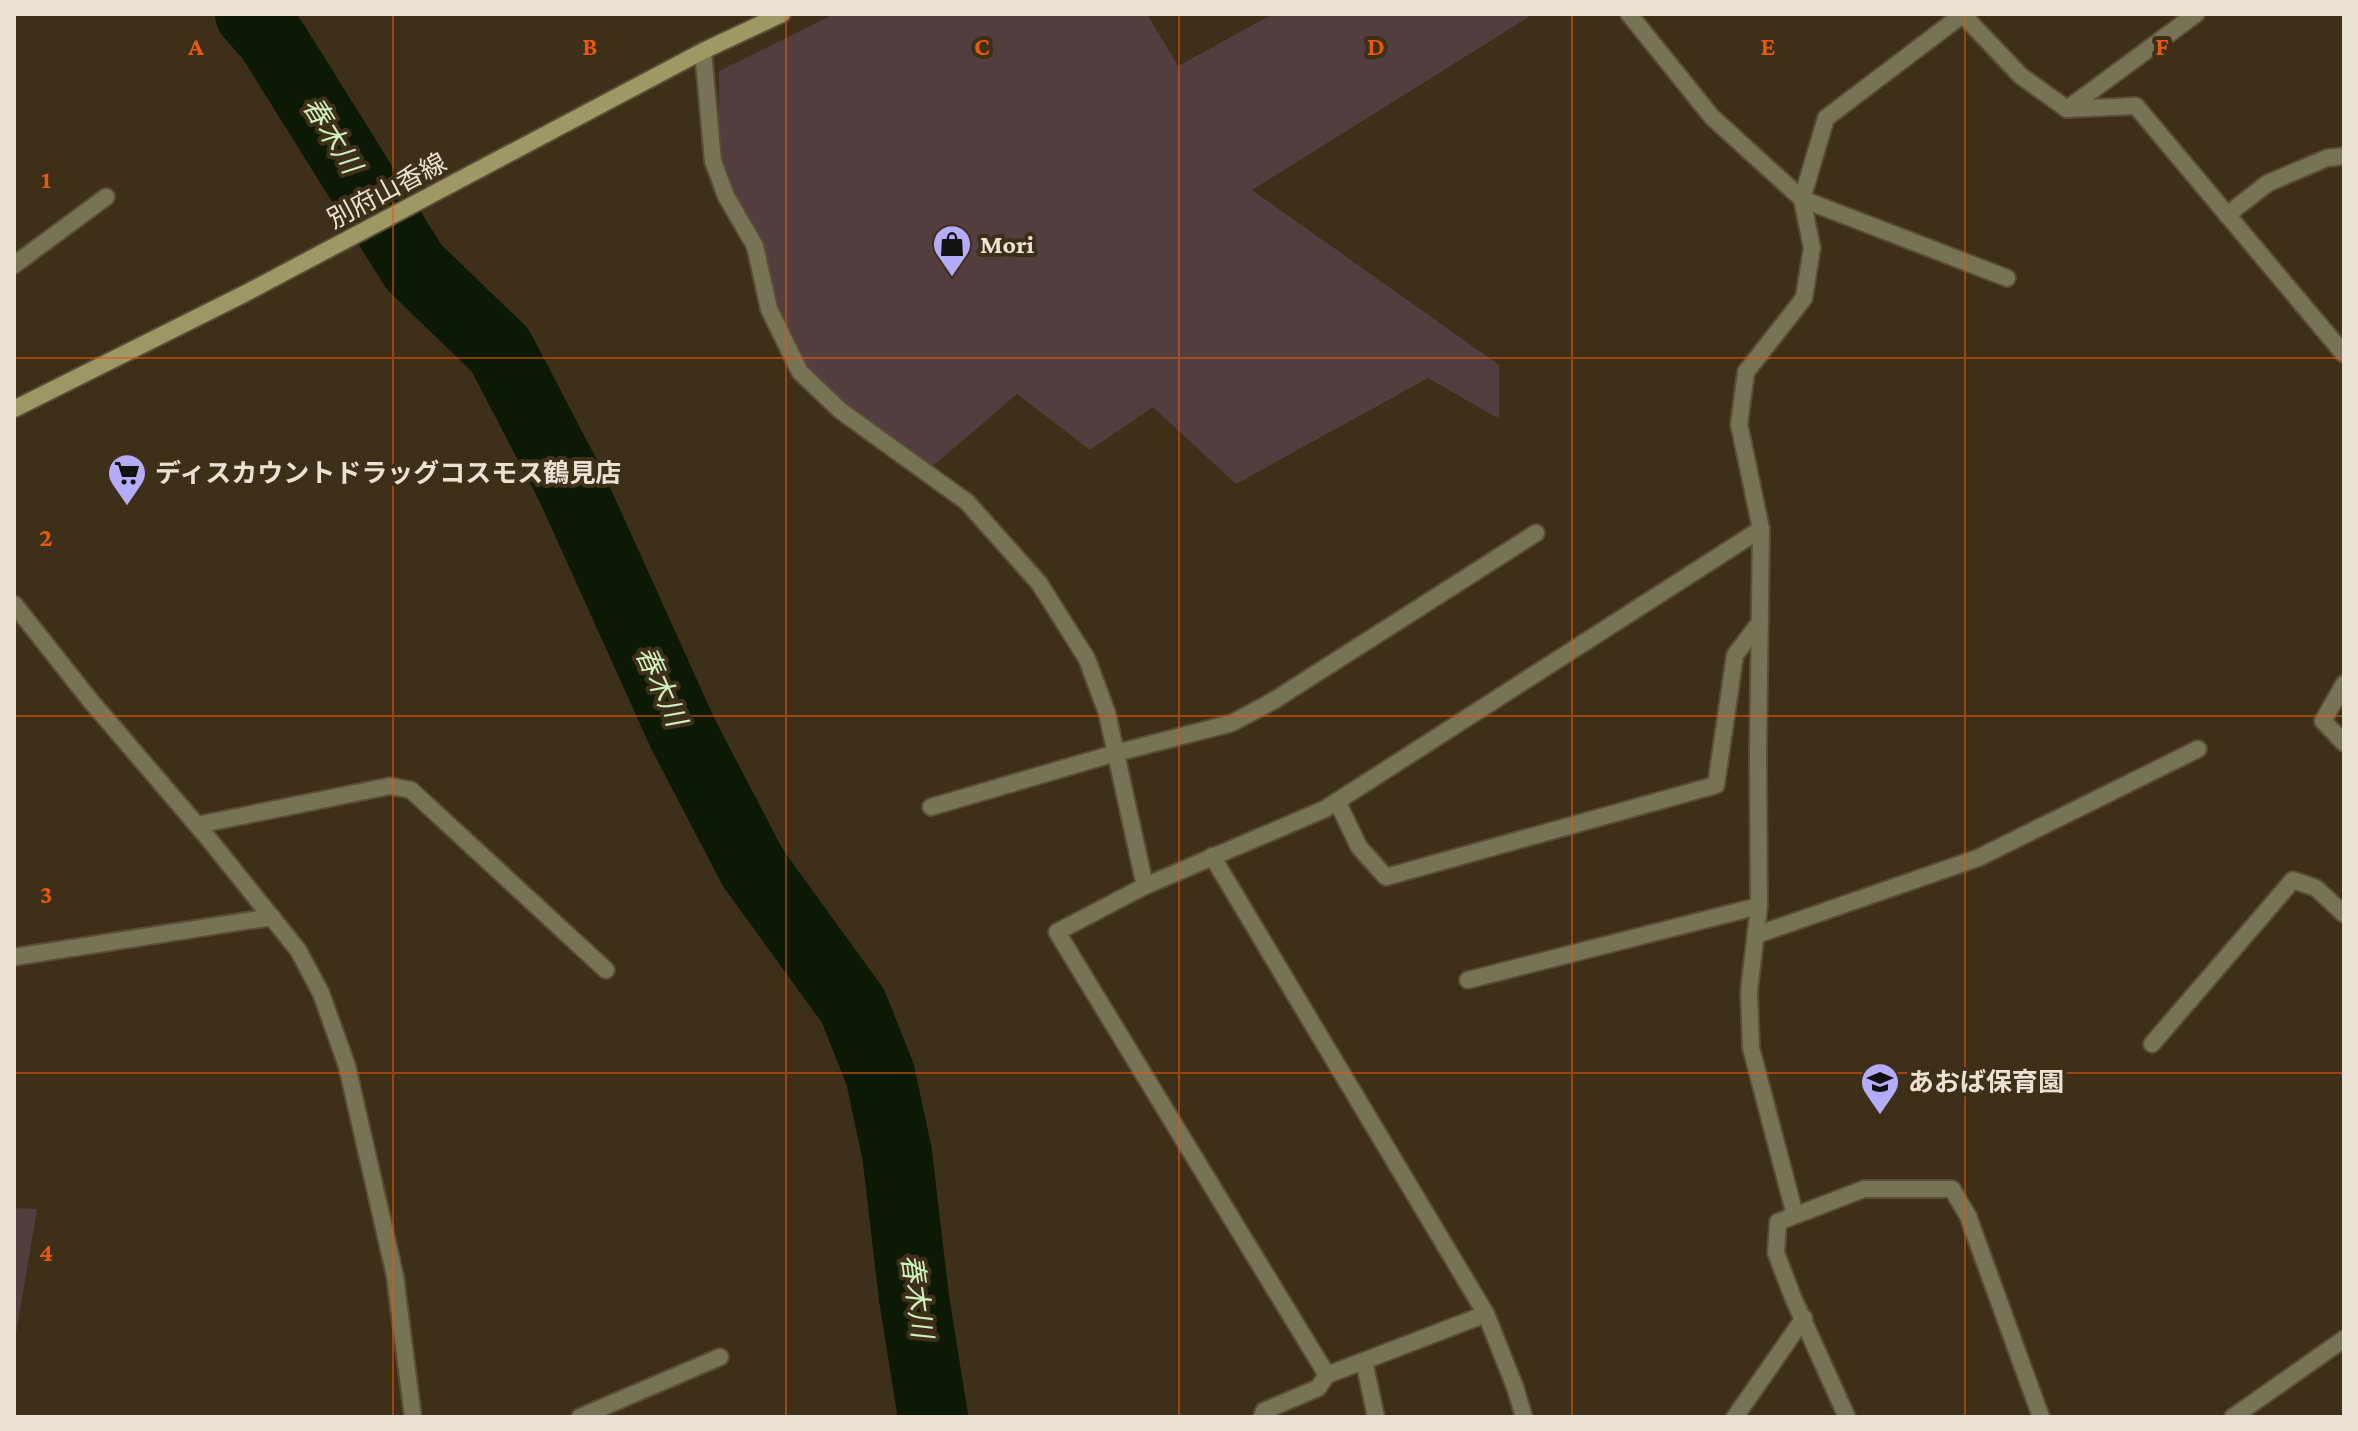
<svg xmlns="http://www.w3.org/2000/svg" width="2358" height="1431" font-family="'Crimson Pro','Noto Sans JP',serif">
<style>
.green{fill:#533e3f}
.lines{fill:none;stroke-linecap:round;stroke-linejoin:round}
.river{stroke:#0c1904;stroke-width:70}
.minor-casing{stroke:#5a4c36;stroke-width:20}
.secondary-casing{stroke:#5a4c36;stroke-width:20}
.minor{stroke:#767454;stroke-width:16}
.secondary{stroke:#9c9965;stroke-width:16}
.grid{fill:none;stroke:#e8590c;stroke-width:2;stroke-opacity:0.55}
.labels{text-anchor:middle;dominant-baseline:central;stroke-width:8;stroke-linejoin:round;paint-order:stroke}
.street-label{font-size:26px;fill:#ece2d4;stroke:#3e2f18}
.poi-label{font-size:26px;font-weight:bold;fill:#ece2d4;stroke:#3e2f18;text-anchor:start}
.water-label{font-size:28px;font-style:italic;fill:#cff0be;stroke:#3e2f18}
.grid-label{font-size:26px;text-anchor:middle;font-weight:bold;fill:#e8590c;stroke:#3e2f18;stroke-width:8;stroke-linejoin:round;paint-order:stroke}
</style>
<rect width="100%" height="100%" fill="#3e2f18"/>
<g class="green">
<path d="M834,14H1147L1178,66L1273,14H1533L1252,190L1499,365V419L1428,378L1236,484L1153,407L1090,450L1017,394L926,472L841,411L790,352L718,174L719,71Z"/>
<path d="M14,1208L37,1209L14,1345Z"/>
</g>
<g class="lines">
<path class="river" d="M250,14L271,38L414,267L500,350L571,486L683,734L753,868L853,1006L880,1074L897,1153L914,1298L933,1417"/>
<g class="minor-casing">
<g id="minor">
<path d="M1629,14L1712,117L1802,199L2007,278"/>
<path d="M1962,14L2021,76L2067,109L2136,106L2344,354"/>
<path d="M703,51L713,161L726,196L755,246L769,309L800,372L841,411L967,502L1039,583L1087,659L1107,713L1145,886"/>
<path d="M2067,109L2196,14"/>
<path d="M2227,215L2268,183L2327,158L2344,156"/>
<path d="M14,265L106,197"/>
<path d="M14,604L90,700L208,838L298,950L321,993L347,1066L395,1276L413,1417"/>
<path d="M2344,684L2323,721L2344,743"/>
<path d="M1337,801L1359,847L1386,877L1716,785L1735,655L1760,622"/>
<path d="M931,807L1116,753L1232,723L1273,701L1536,533"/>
<path d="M197,825L390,786L411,790L606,970"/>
<path d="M1212,856L1486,1314L1515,1387L1524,1417"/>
<path d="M1756,935L1978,858L2198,749"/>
<path d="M14,957L272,917"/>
<path d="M1468,980L1759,906"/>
<path d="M2152,1044L2293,880L2316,888L2344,914"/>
<path d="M1795,1215L1751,1048L1749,991L1759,906L1758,754L1761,529L1739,424L1746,372L1804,298L1812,248L1802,199L1826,118L1962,15"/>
<path d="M1486,1314L1327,1375L1057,932L1145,886L1325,809L1761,529"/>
<path d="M1364,1361L1376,1417"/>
<path d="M580,1417L720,1357"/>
<path d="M1262,1417L1264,1411L1318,1388L1327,1375"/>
<path d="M1735,1417L1804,1318"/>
<path d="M1847,1417L1794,1300L1776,1253L1778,1222L1864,1189H1952L1968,1216L2041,1417"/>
<path d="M2233,1417L2344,1339"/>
</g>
</g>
<g class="secondary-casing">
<path id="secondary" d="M14,409L244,294L703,51L782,14"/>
</g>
<use href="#minor" class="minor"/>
<use href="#secondary" class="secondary"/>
</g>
<path class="grid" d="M393,14V1417M786,14V1417M1179,14V1417M1572,14V1417M1965,14V1417M14,358H2344M14,716H2344M14,1073H2344"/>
<defs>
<g id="shop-pin" transform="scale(2)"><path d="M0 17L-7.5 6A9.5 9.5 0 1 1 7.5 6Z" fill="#b4acf9" stroke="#3e2f18"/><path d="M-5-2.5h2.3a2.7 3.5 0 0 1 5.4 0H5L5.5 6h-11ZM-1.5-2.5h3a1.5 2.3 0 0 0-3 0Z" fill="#111"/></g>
<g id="supermarket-pin" transform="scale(2)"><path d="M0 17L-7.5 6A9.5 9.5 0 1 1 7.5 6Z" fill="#b4acf9" stroke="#3e2f18"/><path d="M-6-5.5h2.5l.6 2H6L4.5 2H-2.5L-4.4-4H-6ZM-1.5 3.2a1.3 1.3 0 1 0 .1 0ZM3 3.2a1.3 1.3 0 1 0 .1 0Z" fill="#111"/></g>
<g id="school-pin" transform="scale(2)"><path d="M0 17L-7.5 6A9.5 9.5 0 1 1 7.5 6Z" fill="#b4acf9" stroke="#3e2f18"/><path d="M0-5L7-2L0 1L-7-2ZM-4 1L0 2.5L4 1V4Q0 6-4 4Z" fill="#111"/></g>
</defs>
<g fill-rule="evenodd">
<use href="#shop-pin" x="952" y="244"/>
<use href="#supermarket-pin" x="127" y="473"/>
<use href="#school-pin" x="1880" y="1082"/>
</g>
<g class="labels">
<g class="street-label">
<text transform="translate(387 191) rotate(-28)">別府山香線</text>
</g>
<g class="poi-label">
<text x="980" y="244">Mori</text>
<text x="155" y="473">ディスカウントドラッグコスモス鶴見店</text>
<text x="1908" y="1082">あおば保育園</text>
</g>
<g class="water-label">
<text transform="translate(332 135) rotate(58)">春木川</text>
<text transform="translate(661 686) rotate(66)">春木川</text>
<text transform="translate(917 1296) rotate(82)">春木川</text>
</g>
</g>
<g class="grid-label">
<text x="196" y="55">A</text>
<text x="590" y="55">B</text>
<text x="982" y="55">C</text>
<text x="1376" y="55">D</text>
<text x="1768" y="55">E</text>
<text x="2162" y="55">F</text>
<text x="46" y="188">1</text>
<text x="46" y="546">2</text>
<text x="46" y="903">3</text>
<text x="46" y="1261">4</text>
</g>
<rect width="2358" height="1431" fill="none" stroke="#ece2d4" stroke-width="32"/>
</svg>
